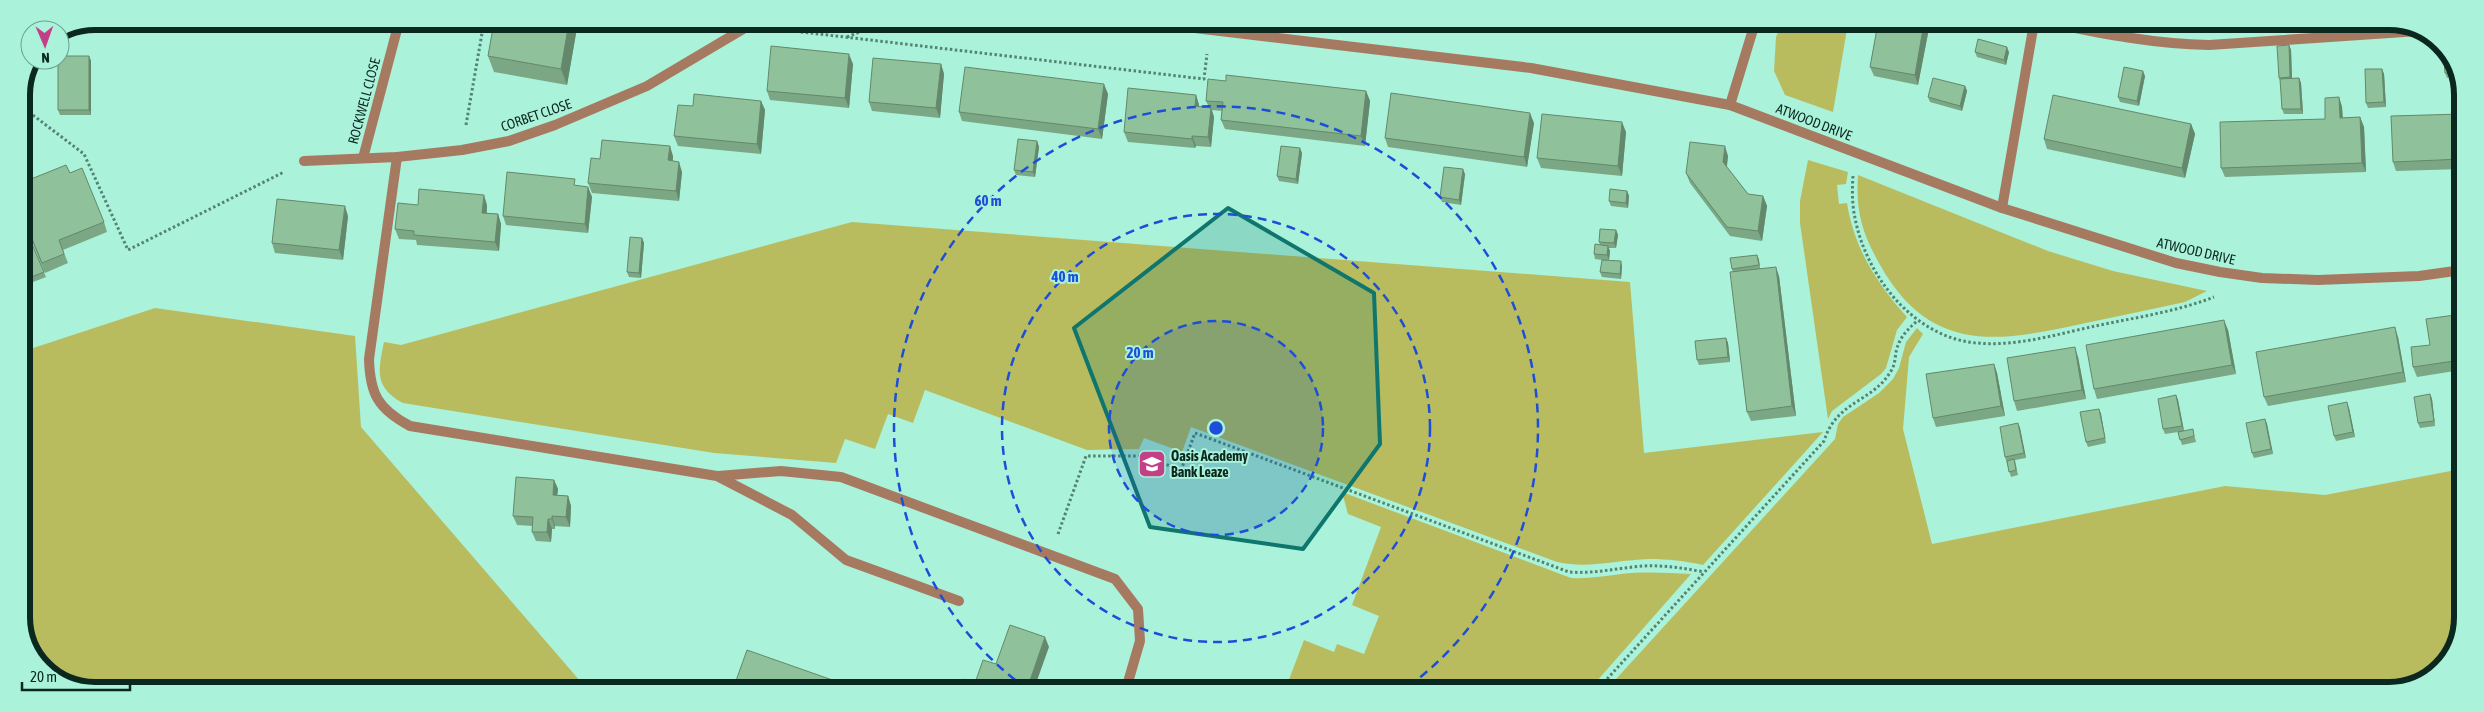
<svg xmlns="http://www.w3.org/2000/svg" width="2484" height="712" font-family="'Asap Condensed',sans-serif">
<style>
.green{fill:#b8bc5e}
.lines{fill:none;stroke-linecap:round;stroke-linejoin:round}
.path{stroke:#538374;stroke-width:3;stroke-dasharray:2.5 2.5;stroke-linecap:butt}
.service{stroke:#a67a61;stroke-width:10}
.minor{stroke:#a67a61;stroke-width:10}
.wall{fill:#7ba784}
.shaded-wall{fill:#64886c}
.building{fill:#8fc29a;stroke:#64886c}
.marked{fill:#0f766e;fill-opacity:0.2;stroke:#0f766e;stroke-width:4;stroke-linejoin:round}
.ring{fill:none;stroke:#1d4ed8;stroke-width:2.5;stroke-dasharray:9 6}
.labels{text-anchor:middle;dominant-baseline:central;stroke-width:4;stroke-linejoin:round;paint-order:stroke}
.street-label{font-size:14px;fill:#0a281f;stroke:#abf2da}
.poi-label{font-size:14px;font-weight:bold;fill:#0a281f;stroke:#abf2da;text-anchor:start}
.rim{fill:none;stroke:#0a281f;stroke-width:6}
.centre{fill:#1d4ed8;stroke:#abf2da;stroke-width:2.5}
.ring-label{font-size:15px;text-anchor:middle;font-weight:bold;fill:#1d4ed8;stroke:#abf2da;stroke-width:4;stroke-linejoin:round;paint-order:stroke}
</style>
<rect width="100%" height="100%" fill="#abf2da"/>
<g class="green">
<path d="M1782,23H1848L1833,112L1785,95L1774,71L1776,37Z"/>
<path d="M1808,160L1848,172L1846,184L1837,185L1839,204L1847,203C1854,248 1877,284 1907,317L1897,330L1886,368L1881,374L1832,411L1828,419L1800,223V201Z"/>
<path d="M1858,175L2048,251L2113,271L2207,291L2185,302C2151,309 2116,317 2081,324C2002,341 1936,354 1886,275C1865,240 1855,217 1858,175Z"/>
<path d="M852,222L1630,282L1644,453L1823,432L1703,565C1685,561 1668,559 1649,559C1617,560 1589,569 1557,562L1191,427L1182,452L1144,438L1139,449L1087,450L925,390L913,423L888,414L875,449L845,439L836,463L714,453L403,403C374,387 378,371 384,342L401,345Z"/>
<path d="M155,308L355,336L361,427L587,689L76,688L39,665L21,622V352Z"/>
<path d="M1917,328L1923,334L1909,357L1903,429L1932,544L2225,486L2325,495L2461,469L2460,636L2434,675L2389,691L1606,690L1835,439L1838,424L1843,417L1879,393L1893,379L1899,368L1906,342Z"/>
<path d="M1342,492L1571,578C1588,579 1604,576 1621,574C1644,571 1668,573 1691,574L1589,690H1285L1304,640L1334,652L1337,644L1364,654L1379,616L1352,605L1381,527L1348,514Z"/>
</g>
<g class="lines">
<g class="path">
<path d="M776,29L1204,79L1207,54"/>
<path d="M847,37L885,22"/>
<path d="M21,106L84,154L128,250L284,172"/>
<path d="M466,125L484,22"/>
<path d="M1853,176C1852,190 1852,204 1855,218C1866,276 1914,338 1977,343C2018,347 2061,333 2100,325C2139,317 2178,311 2214,297"/>
<path d="M1058,534L1086,456H1144L1181,470L1195,433L1569,572C1594,574 1618,568 1643,566C1664,565 1683,568 1704,572"/>
<path d="M1597,690L1824,441C1837,400 1872,403 1891,371C1895,365 1895,358 1896,352C1899,338 1907,330 1917,321"/>
</g>
<g class="service">
<path d="M2051,23C2104,34 2155,44 2209,45L2419,31"/>
<path d="M397,157L369,359C370,394 378,409 410,426L717,476L792,515L846,560L959,601"/>
<path d="M2002,208L2034,23"/>
<path d="M718,476L781,471L841,477L1115,579L1138,609L1140,641L1126,689"/>
</g>
<g class="minor">
<path d="M1144,22L1531,68L1730,105L2002,208L2176,263L2220,272L2262,278L2318,280L2419,276L2462,270"/>
<path d="M1730,105L1755,23"/>
<path d="M363,158L399,22"/>
<path d="M304,161L397,157L462,150L509,141L555,125L647,86L755,22"/>
</g>
</g>
<g class="wall">
<path d="M494,22H578L567,85L494,72L488,56Z"/>
<path d="M1625,23H1657V27Z"/>
<path d="M1878,23H1930L1918,85L1874,76L1870,67Z"/>
<path d="M1943,23H1977L1975,33L1944,28Z"/>
<path d="M1985,23H2018V25Z"/>
<path d="M2289,45L2291,50L2292,78H2299L2301,83L2303,114H2284L2282,109L2281,83L2279,78Z"/>
<path d="M2446,51L2463,90L2462,108H2455L2453,103L2452,77L2447,78L2445,73Z"/>
<path d="M1975,52H2009L2006,65L1977,57Z"/>
<path d="M89,56L91,61V115H60L58,110Z"/>
<path d="M853,64L849,108L770,100L767,91Z"/>
<path d="M941,64L944,74L940,118L872,111L869,102Z"/>
<path d="M2382,69L2384,74L2386,107L2368,108L2366,103Z"/>
<path d="M2145,76L2139,106L2120,102L2118,97Z"/>
<path d="M1226,81L1366,91L1370,101L1365,146L1225,129L1221,120L1222,111L1212,110L1214,117L1211,147L1196,146L1195,148L1128,142L1124,132L1196,95L1199,105V107H1209L1206,101Z"/>
<path d="M1965,86L1967,91L1962,111L1930,102L1928,97Z"/>
<path d="M1108,94L1102,139L962,121L959,112Z"/>
<path d="M2339,97L2342,107L2343,118L2360,117L2364,127L2366,172L2225,177L2221,168L2325,119Z"/>
<path d="M761,101L765,110L761,154L678,146L674,136L693,106Z"/>
<path d="M2462,114V169L2396,171L2393,162Z"/>
<path d="M1534,123L1527,167L1388,147L1385,138Z"/>
<path d="M2191,124L2195,134L2185,178L2047,149L2044,139Z"/>
<path d="M1626,132L1622,176L1541,168L1537,158Z"/>
<path d="M1037,141L1039,147L1035,177L1016,175L1014,170Z"/>
<path d="M1302,153L1298,184L1279,181L1277,176Z"/>
<path d="M673,156V161L682,172L679,201L592,193L588,183L600,159Z"/>
<path d="M1728,156L1727,167L1748,194L1763,196L1767,206L1762,241L1730,236L1690,183L1686,173Z"/>
<path d="M70,173L104,222L107,232L63,250L68,263L45,273L31,239L21,243V183Z"/>
<path d="M1465,174L1461,205L1442,202L1440,197Z"/>
<path d="M577,186L588,187L592,197L588,233L506,225L503,216Z"/>
<path d="M1627,191L1629,196L1628,208L1611,206L1609,201Z"/>
<path d="M418,205H487V213L498,214L501,224L499,251L417,245L416,240L399,239L395,229Z"/>
<path d="M348,216L343,260L275,253L272,243Z"/>
<path d="M1616,230L1618,235L1616,248H1608L1610,251L1609,260L1622,266L1621,279L1602,277L1600,272L1602,260L1595,259L1594,254L1600,245L1599,242Z"/>
<path d="M642,238L644,243L641,278L629,277L627,272Z"/>
<path d="M32,244L46,277L28,284L21,268Z"/>
<path d="M1757,255L1759,260L1760,269L1779,276L1796,416L1751,421L1747,412L1733,272L1732,269Z"/>
<path d="M2462,314L2461,370L2417,377L2413,367L2430,345Z"/>
<path d="M2228,330L2236,374L2097,399L2094,389Z"/>
<path d="M2398,337L2406,382L2268,406L2264,397Z"/>
<path d="M1726,338L1728,343L1730,362L1699,365L1697,360Z"/>
<path d="M2078,357L2086,399L2017,411L2014,401Z"/>
<path d="M1994,364L1997,373L2005,416L1936,427L1933,418Z"/>
<path d="M2430,394L2432,399L2435,426L2420,428L2418,423Z"/>
<path d="M2176,395L2178,400L2184,431L2194,434L2196,442L2182,445L2178,432L2165,434L2163,429Z"/>
<path d="M2349,408L2355,437L2336,441L2334,436Z"/>
<path d="M2099,409L2101,414L2106,443L2088,447L2086,442Z"/>
<path d="M2265,419L2267,424L2273,454L2254,458L2252,453Z"/>
<path d="M2018,423L2020,428L2026,458L2015,460L2018,475L2011,477L2005,457Z"/>
<path d="M554,480L558,489L557,495L568,496L571,506L570,527L555,526V529H552L551,542L536,541L532,532L533,526L517,525L513,516Z"/>
</g>
<g class="shaded-wall">
<path d="M569,22H578L567,85L561,69Z"/>
<path d="M1924,23H1930L1918,85L1915,75Z"/>
<path d="M1974,23H1977L1975,33L1973,28Z"/>
<path d="M2289,45L2291,50L2292,82L2290,77Z"/>
<path d="M2007,47L2009,52L2006,65L2004,60Z"/>
<path d="M849,54L853,64L849,108L845,98Z"/>
<path d="M89,56L91,61V115L89,110Z"/>
<path d="M941,64L944,74L940,118L936,108Z"/>
<path d="M2382,69L2384,74L2386,107L2384,102Z"/>
<path d="M2143,71L2145,76L2139,106L2137,101Z"/>
<path d="M2299,78L2301,83L2303,114L2301,109Z"/>
<path d="M1104,84L1108,94L1102,139L1098,129Z"/>
<path d="M1965,86L1967,91L1962,111L1960,106Z"/>
<path d="M1366,91L1370,101L1365,146L1361,136Z"/>
<path d="M1196,95L1199,105L1198,116L1195,106Z"/>
<path d="M2339,97L2342,107L2343,128L2340,118Z"/>
<path d="M761,101L765,110L761,154L757,144Z"/>
<path d="M1211,108L1214,117L1211,147L1208,137Z"/>
<path d="M1530,113L1534,123L1527,167L1524,157Z"/>
<path d="M2360,117L2364,127L2366,172L2362,163Z"/>
<path d="M1622,122L1626,132L1622,176L1618,166Z"/>
<path d="M2191,124L2195,134L2185,178L2182,168Z"/>
<path d="M1192,136L1196,146L1195,148L1192,139Z"/>
<path d="M1037,141L1039,147L1035,177L1033,172Z"/>
<path d="M670,146L673,156L672,170L668,160Z"/>
<path d="M1725,146L1728,156L1726,171L1723,162Z"/>
<path d="M1300,148L1302,153L1298,184L1296,179Z"/>
<path d="M679,162L682,172L679,201L676,191Z"/>
<path d="M1463,169L1465,174L1461,205L1459,200Z"/>
<path d="M588,187L592,197L588,233L585,224Z"/>
<path d="M1627,191L1629,196L1628,208L1626,203Z"/>
<path d="M484,195L487,205L486,223L482,213Z"/>
<path d="M1763,196L1767,206L1762,241L1758,231Z"/>
<path d="M345,206L348,216L343,260L339,250Z"/>
<path d="M498,214L501,224L499,251L495,242Z"/>
<path d="M1616,230L1618,235L1616,248L1614,243Z"/>
<path d="M642,238L644,243L641,278L639,273Z"/>
<path d="M1608,246L1610,251L1609,260L1607,255Z"/>
<path d="M1757,255L1759,260L1760,271L1759,265Z"/>
<path d="M1621,261L1622,266L1621,279L1620,274Z"/>
<path d="M1776,267L1779,276L1796,416L1792,406Z"/>
<path d="M2224,320L2228,330L2236,374L2232,365Z"/>
<path d="M2395,327L2398,337L2406,382L2403,372Z"/>
<path d="M1726,338L1728,343L1730,362L1728,357Z"/>
<path d="M2075,347L2078,357L2086,399L2082,390Z"/>
<path d="M1994,364L1997,373L2005,416L2001,406Z"/>
<path d="M2430,394L2432,399L2435,426L2434,421Z"/>
<path d="M2176,395L2178,400L2184,431L2182,426Z"/>
<path d="M2347,402L2349,408L2355,437L2353,432Z"/>
<path d="M2099,409L2101,414L2106,443L2105,438Z"/>
<path d="M2265,419L2267,424L2273,454L2271,449Z"/>
<path d="M2018,423L2020,428L2026,458L2024,453Z"/>
<path d="M554,480L558,489L556,505L553,495Z"/>
<path d="M568,496L571,506L570,527L566,517Z"/>
<path d="M552,516L555,526V529L552,519Z"/>
<path d="M548,519L552,529L551,542L547,532Z"/>
<path d="M1045,637L1049,647L1034,689H1027Z"/>
<path d="M838,682L840,689H835Z"/>
</g>
<g class="building">
<path d="M494,22H569L561,69L488,56Z"/>
<path d="M1878,23H1924L1915,75L1870,67Z"/>
<path d="M1945,23H1974L1973,28Z"/>
<path d="M1978,39L2007,47L2004,60L1975,52Z"/>
<path d="M2289,45L2290,77L2279,78L2277,46Z"/>
<path d="M771,46L849,54L845,98L767,91Z"/>
<path d="M2443,51H2446L2455,72L2445,73Z"/>
<path d="M60,56H89V110H58V60H60Z"/>
<path d="M873,58L941,64L936,108L869,102Z"/>
<path d="M965,67L1104,84L1098,129L959,112Z"/>
<path d="M2124,67L2143,71L2137,101L2118,97Z"/>
<path d="M2365,69H2382L2384,102L2366,103Z"/>
<path d="M2452,73H2455L2463,90V103H2453Z"/>
<path d="M1226,75L1366,91L1361,136L1221,120L1223,102L1206,101L1208,79L1226,81Z"/>
<path d="M1933,78L1965,86L1960,106L1928,97Z"/>
<path d="M2299,78L2301,109H2282L2280,79Z"/>
<path d="M1128,88L1196,95L1195,106L1211,108L1208,137L1192,136V139L1124,132Z"/>
<path d="M1391,93L1530,113L1524,157L1385,138Z"/>
<path d="M694,94L761,101L757,144L674,136L678,105L693,106Z"/>
<path d="M2053,95L2191,124L2182,168L2044,139Z"/>
<path d="M2339,97L2340,118L2360,117L2362,163L2221,168L2220,122L2325,119V98Z"/>
<path d="M1542,114L1622,122L1618,166L1537,158Z"/>
<path d="M2462,114V159L2393,162L2391,116Z"/>
<path d="M1018,139L1037,141L1033,172L1014,170Z"/>
<path d="M602,140L670,146L668,160L679,162L676,191L588,183L591,158L600,159Z"/>
<path d="M1690,142L1725,146L1723,162L1748,194L1763,196L1758,231L1727,227L1686,173Z"/>
<path d="M1281,146L1300,148L1296,179L1277,176Z"/>
<path d="M66,165L70,173L82,168L104,222L59,240L64,254L42,263L28,229L21,232V183Z"/>
<path d="M1444,167L1463,169L1459,200L1440,197Z"/>
<path d="M507,172L575,179L574,185L588,187L585,224L503,216Z"/>
<path d="M419,189L484,195L482,213L498,214L495,242L414,235V231L395,229L398,203L418,205Z"/>
<path d="M1610,189L1627,191L1626,203L1609,201Z"/>
<path d="M277,199L345,206L339,250L272,243Z"/>
<path d="M1600,229L1616,230L1614,243L1599,242Z"/>
<path d="M630,237L642,238L639,273L627,272Z"/>
<path d="M32,244L44,272L26,279L21,267V248Z"/>
<path d="M1595,244L1608,246L1607,255L1594,254Z"/>
<path d="M1757,255L1759,265L1732,269L1730,258Z"/>
<path d="M1602,260L1621,261L1620,274L1600,272Z"/>
<path d="M1776,267L1792,406L1747,412L1730,272Z"/>
<path d="M2462,314L2461,360L2413,367L2411,347L2430,345L2426,319Z"/>
<path d="M2224,320L2232,365L2094,389L2086,345Z"/>
<path d="M2395,327L2403,372L2264,397L2256,352Z"/>
<path d="M1726,338L1728,357L1697,360L1695,341Z"/>
<path d="M2075,347L2082,390L2014,401L2007,358Z"/>
<path d="M1994,364L2001,406L1933,418L1926,374Z"/>
<path d="M2430,394L2434,421L2418,423L2414,397Z"/>
<path d="M2176,395L2182,426L2163,429L2158,399Z"/>
<path d="M2347,402L2353,432L2334,436L2328,406Z"/>
<path d="M2099,409L2105,438L2086,442L2080,412Z"/>
<path d="M2265,419L2271,449L2252,453L2246,423Z"/>
<path d="M2018,423L2024,453L2005,457L2000,427Z"/>
<path d="M2193,429L2194,436L2180,440L2178,432Z"/>
<path d="M2014,459L2016,470L2009,472L2007,461Z"/>
<path d="M516,477L554,480L553,495L568,496L566,517L552,516V519H548L547,532H532L533,517L513,516Z"/>
<path d="M1010,625L1045,637L1027,689H959L963,679L975,683L983,660L996,664Z"/>
<path d="M747,650L838,682L835,689H733Z"/>
</g>
<path class="marked" d="M1228,208L1374,293L1380,444L1303,549L1150,527L1074,328Z"/>
<circle cx="1216" cy="428" r="107" fill="#1d4ed8" fill-opacity=".12"/>
<g class="ring">
<circle cx="1216" cy="428" r="107"/>
<circle cx="1216" cy="428" r="214"/>
<path d="M1027 689A322 322 0 1 1 1405 689"/>
</g>
<defs>
<g id="school-square" transform="scale(1.4375)"><rect x="-9" y="-9" width="18" height="18" rx="4" fill="#c34087" stroke="#abf2da"/><path d="M0-5L7-2L0 1L-7-2ZM-4 1L0 2.5L4 1V4Q0 6-4 4Z" fill="#fff"/></g>
</defs>
<g fill-rule="evenodd">
<use href="#school-square" x="1152" y="464"/>
</g>
<g class="labels">
<g class="street-label">
<text transform="translate(364 101) rotate(-75)">ROCKWELL CLOSE</text>
<text transform="translate(536 115) rotate(-19)">CORBET CLOSE</text>
<text transform="translate(1814 122) rotate(21)">ATWOOD DRIVE</text>
<text transform="translate(2196 251) rotate(13)">ATWOOD DRIVE</text>
</g>
<g class="poi-label">
<text x="1171" y="456">Oasis Academy<tspan x="1171" dy="16">Bank Leaze</tspan></text>
</g>
</g>
<path d="M0 0H2484V712H0ZM95 30H2389A65 65 0 0 1 2454 95V617A65 65 0 0 1 2389 682H95A65 65 0 0 1 30 617V95A65 65 0 0 1 95 30Z" fill="#abf2da" fill-rule="evenodd"/>
<path class="rim" d="M95 30H2389A65 65 0 0 1 2454 95V617A65 65 0 0 1 2389 682H95A65 65 0 0 1 30 617V95A65 65 0 0 1 95 30Z"/>
<circle cx="1216" cy="428" r="8" class="centre"/>
<g class="ring-label">
<text x="988" y="206">60 m</text>
<text x="1065" y="282">40 m</text>
<text x="1140" y="358">20 m</text>
</g>
<g transform="translate(45 45) rotate(178)"><circle r="24" fill="#abf2da" stroke="#6ba18f"/>
<path d="M0-4L9 19L0 12L-9 19Z" fill="#c34087"/>
<text y="-8" font-size="14" font-weight="bold" text-anchor="middle" fill="#0a281f">N</text>
</g>
<path d="M22 682v8h108v-8" fill="none" stroke="#0a281f" stroke-width="2.5"/>
<text x="30" y="682" font-size="15" fill="#0a281f" stroke="#abf2da" stroke-width="4" paint-order="stroke">20 m</text>
</svg>
